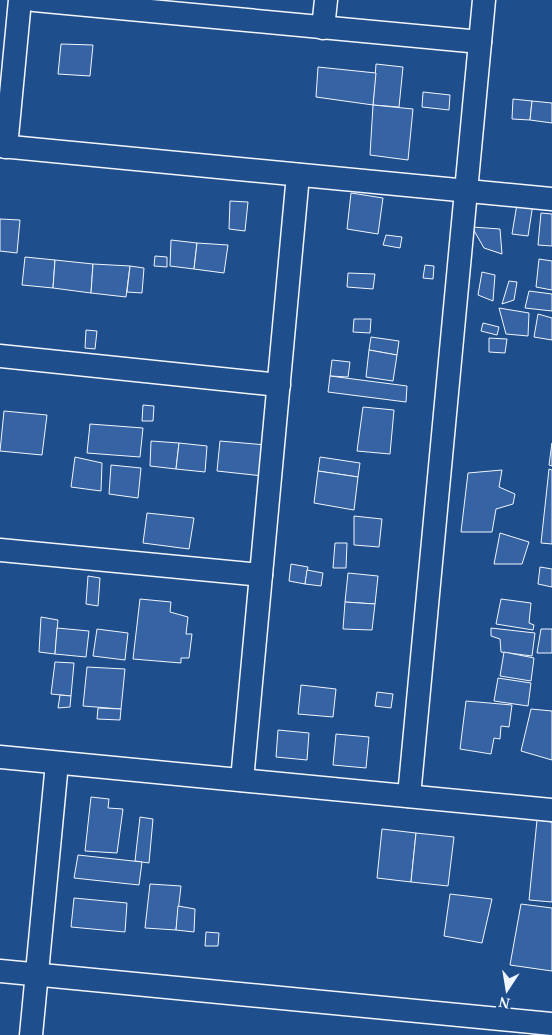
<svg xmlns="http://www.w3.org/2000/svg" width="552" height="1035" font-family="'Noto Serif',serif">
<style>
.building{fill:#3563a3;stroke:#f2f6ff}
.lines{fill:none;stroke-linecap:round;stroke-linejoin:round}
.minor-casing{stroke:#f2f6ff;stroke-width:25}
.minor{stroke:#1f4e8c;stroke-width:22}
</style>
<rect width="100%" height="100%" fill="#1f4e8c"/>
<g class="building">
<path d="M61,44L93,45L90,76L58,74Z"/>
<path d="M376,64L403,67L399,107L373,105Z"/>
<path d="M318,67L376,73L373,105L316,97Z"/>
<path d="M423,92L450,95L449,110L422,107Z"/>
<path d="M513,99L532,101L530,120L512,119Z"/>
<path d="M532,101L552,103V123L530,120Z"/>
<path d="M373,105L413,109L408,160L370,155Z"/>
<path d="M351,193L383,198L378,234L347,229Z"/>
<path d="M230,201L248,202L245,231L229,229Z"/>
<path d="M517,204H533L528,236L512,234Z"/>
<path d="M541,213L552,214V246L538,245Z"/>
<path d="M0,219L20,220L17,253L0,251Z"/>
<path d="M472,227L500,229L502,254L484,248Z"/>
<path d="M386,235L402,237L400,248L383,245Z"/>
<path d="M171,240L197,243L194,269L170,266Z"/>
<path d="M197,243L228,245L224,273L194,269Z"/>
<path d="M155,256L167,257V267L154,266Z"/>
<path d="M25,257L55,260L53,288L22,285Z"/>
<path d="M539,259L552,261V290L536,287Z"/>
<path d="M55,260L93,264L91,293L53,288Z"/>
<path d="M93,264L130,266L126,297L91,293Z"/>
<path d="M425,265L434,266L433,279L423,278Z"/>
<path d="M130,266L144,268L142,293L127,292Z"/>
<path d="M482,272L495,275L493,301L478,295Z"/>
<path d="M348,273L375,274L373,289L347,287Z"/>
<path d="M509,281L517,282L514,300L502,304Z"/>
<path d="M529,291L552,294V311L525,308Z"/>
<path d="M499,308L529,313L528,336L506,334Z"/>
<path d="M538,314L552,318V340L534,337Z"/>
<path d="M354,319H371L370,333L353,332Z"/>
<path d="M483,323L499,327L497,335L481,331Z"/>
<path d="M86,330L97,331L95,349L85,348Z"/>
<path d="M371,337L399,341L397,355L369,350Z"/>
<path d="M489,338L507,339L505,353L489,352Z"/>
<path d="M369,350L397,355L393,381L366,377Z"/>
<path d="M332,360L350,362L348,377L330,376Z"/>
<path d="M330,376L407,386L406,402L328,392Z"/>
<path d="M143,405L154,406L153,421H142Z"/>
<path d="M363,407L394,410L390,454L357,451Z"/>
<path d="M4,411L47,415L42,455L0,451Z"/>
<path d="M90,424L143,428L140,457L87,453Z"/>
<path d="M151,441L179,443L176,469L150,466Z"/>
<path d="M220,441L266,445L263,476L217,471Z"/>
<path d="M179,443L207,446L205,472L176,469Z"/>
<path d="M552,443V466L549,465Z"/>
<path d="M75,457L102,463L101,491L71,487Z"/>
<path d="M320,457L360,463L358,477L318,471Z"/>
<path d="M111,465L141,468L138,498L109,494Z"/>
<path d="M549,469L552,470V544L541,543Z"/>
<path d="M502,470L499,487L515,494L513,504L496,509L492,532H461L468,473Z"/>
<path d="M318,471L358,477L354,510L314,503Z"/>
<path d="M147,513L194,518L189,549L143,543Z"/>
<path d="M354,516L382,519L379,547L354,545Z"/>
<path d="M500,533L529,542L522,564H494Z"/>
<path d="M335,543H347L346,568H333Z"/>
<path d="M291,564L308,567L305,584L289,581Z"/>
<path d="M540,567L552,569V587L538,584Z"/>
<path d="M307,570L323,573L321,586L305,584Z"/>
<path d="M348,573L378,576L375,604L345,602Z"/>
<path d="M88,576L100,578L98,606L86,604Z"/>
<path d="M140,599L171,602L170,612L188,617L186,634H192L189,658H181V663L133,659Z"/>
<path d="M501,599L531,603L529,623L534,625L533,630L496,624Z"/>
<path d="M345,602L375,604L372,630L343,629Z"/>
<path d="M41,617L58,620L55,654L39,652Z"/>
<path d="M57,628L89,631L86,657L55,654Z"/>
<path d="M491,628L535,633L532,656L501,652L500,639L491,636Z"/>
<path d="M97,629L128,633L125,660L93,656Z"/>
<path d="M541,629H552V653H537Z"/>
<path d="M504,652L534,658L531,681L500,676Z"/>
<path d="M55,662L74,663L71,696L51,694Z"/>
<path d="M87,667L125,669L121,709L83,706Z"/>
<path d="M498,678L531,683L528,706L494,701Z"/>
<path d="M301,685L336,689L333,717L298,714Z"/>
<path d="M377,692L393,694L391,708L375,706Z"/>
<path d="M60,695L71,696L70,707L58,708Z"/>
<path d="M466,701L512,705L509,727L501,726L500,739L494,738L491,754L460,749Z"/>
<path d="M98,708L121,709L120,720L97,719Z"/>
<path d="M531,709L552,711V760L521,751Z"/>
<path d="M278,730L309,733L307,760L276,757Z"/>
<path d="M336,734L369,737L366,768L333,765Z"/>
<path d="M91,797L109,799L108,808L123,809L117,853L85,851Z"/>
<path d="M140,817L153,819L149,863L135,861Z"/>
<path d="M537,820L552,822V902L529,900Z"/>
<path d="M382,829L416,833L411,882L377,878Z"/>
<path d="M416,833L454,837L448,886L411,882Z"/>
<path d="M78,855L142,862L139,885L74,878Z"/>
<path d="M150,884L181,886L176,930L145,928Z"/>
<path d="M450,894L492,899L482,943L444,936Z"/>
<path d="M74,898L127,903L125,932L71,927Z"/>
<path d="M521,904L552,908V971L510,965Z"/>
<path d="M178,906L195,909L194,932L176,930Z"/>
<path d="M206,932L219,933L218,946H205Z"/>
</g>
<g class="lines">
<g class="minor-casing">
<g id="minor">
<path d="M34,0L480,42"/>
<path d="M323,28L326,0"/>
<path d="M0,146L552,199"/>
<path d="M6,147L20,0"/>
<path d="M0,356L279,385"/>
<path d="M0,550L261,575"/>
<path d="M0,757L552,810"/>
<path d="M242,780L298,175"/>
<path d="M409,796L484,0"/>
<path d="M0,971L552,1024"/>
<path d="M31,1035L57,763"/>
</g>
</g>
<use href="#minor" class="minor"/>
</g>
<g transform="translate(507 990) rotate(192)" stroke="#1f4e8c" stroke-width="4" paint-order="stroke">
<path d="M0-4L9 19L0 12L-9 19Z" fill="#f2f6ff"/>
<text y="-8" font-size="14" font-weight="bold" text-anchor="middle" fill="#f2f6ff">N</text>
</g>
</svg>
